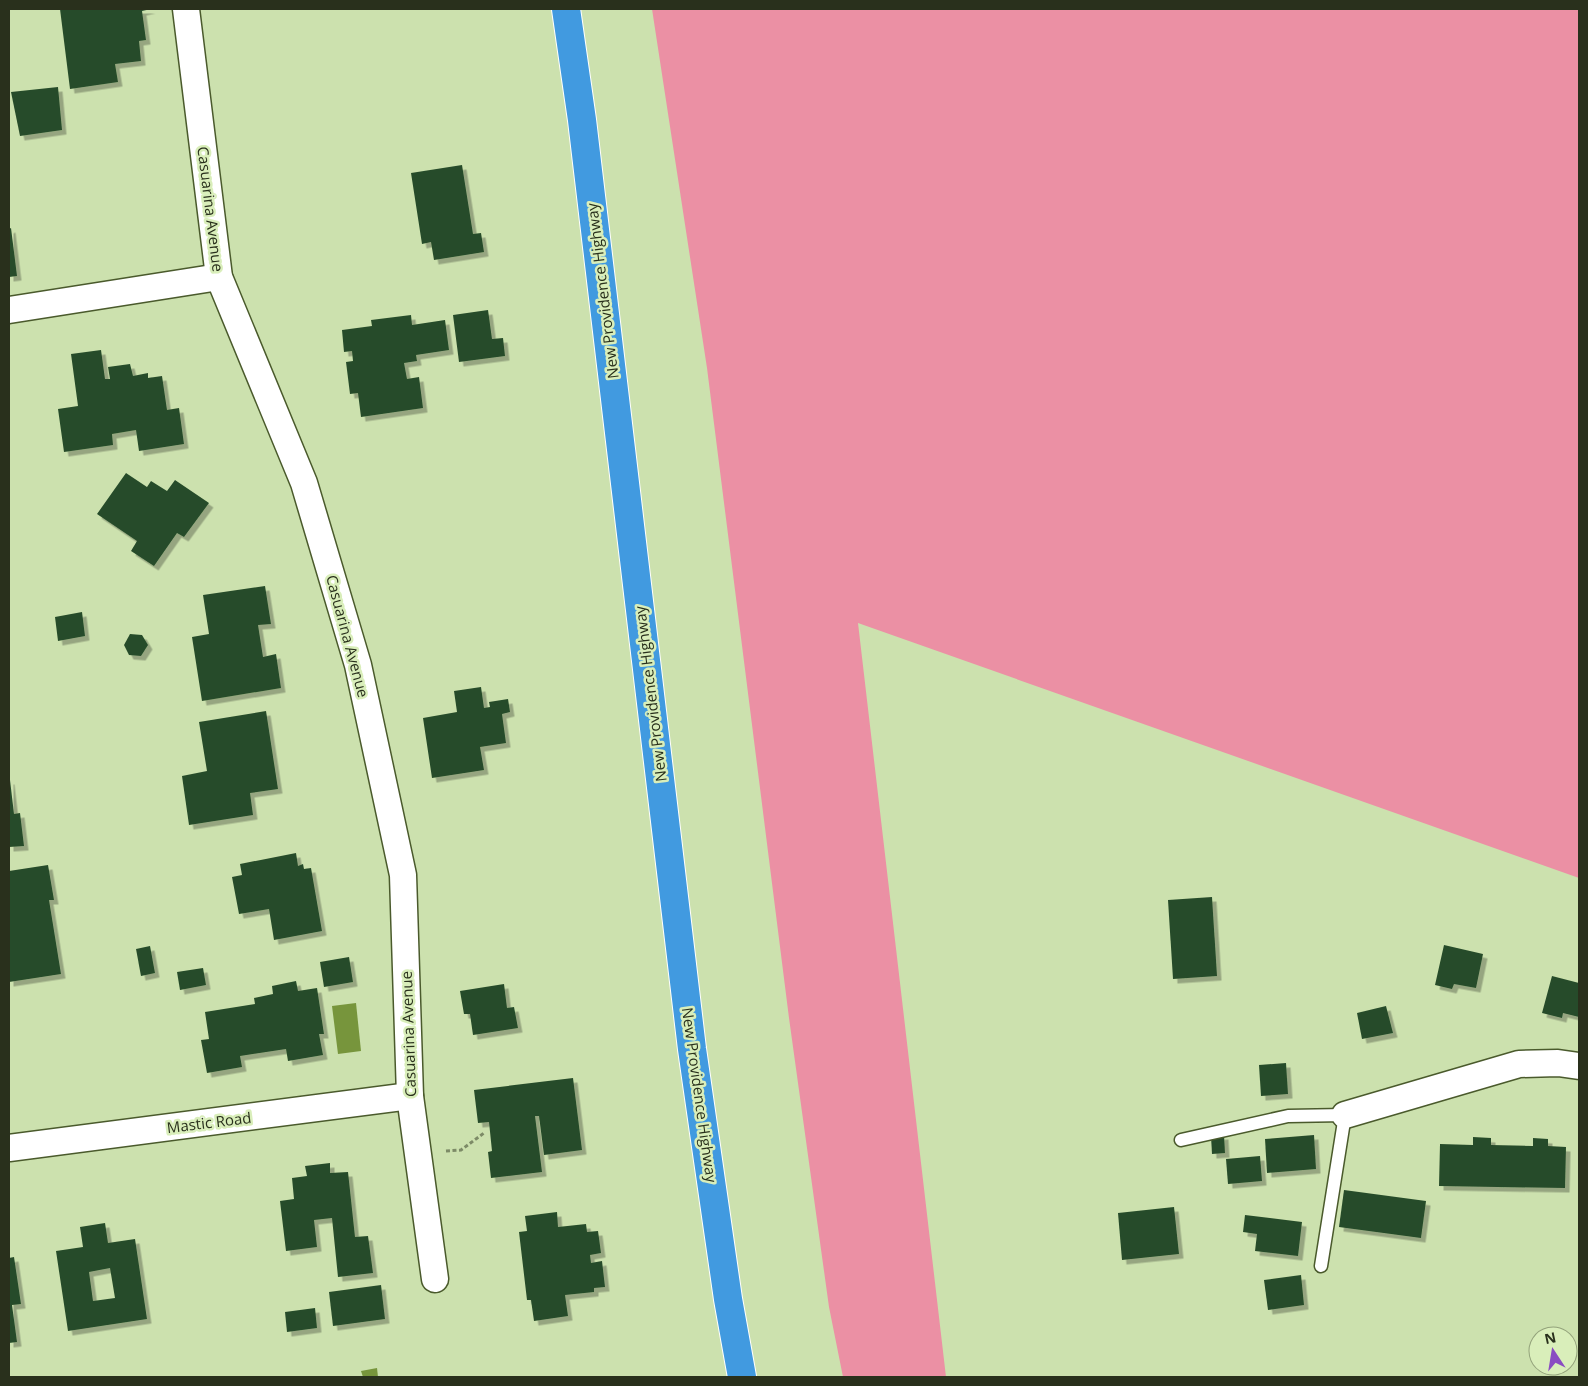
<svg xmlns="http://www.w3.org/2000/svg" width="1588" height="1386" font-family="'Open Sans',sans-serif">
<style>
.green{fill:#eb90a4}
.water{fill:#77953c}
.building{fill:#274c2a;fill-rule:evenodd;filter:url(#shadow)}
.lines{fill:none;stroke-linecap:round;stroke-linejoin:round}
.lane-casing{stroke:#4a5a2c;stroke-width:15}
.street-casing{stroke:#4a5a2c;stroke-width:29}
.highway-casing{stroke:#fff;stroke-width:30}
.path{stroke:#7d8b67;stroke-width:3;stroke-dasharray:4 2.5;stroke-linecap:butt}
.lane{stroke:#fff;stroke-width:12}
.street{stroke:#fff;stroke-width:26}
.highway{stroke:#419ae0;stroke-width:28}
.labels{text-anchor:middle;dominant-baseline:central;stroke-width:5;stroke-linejoin:round;paint-order:stroke}
.street-label{font-size:15px;fill:#29301c;stroke:#d9eeba}
</style>
<defs>
<filter id="shadow"><feDropShadow dx="4.5" dy="4.5" stdDeviation="0" flood-color="#0004"/></filter>
</defs>
<rect width="100%" height="100%" fill="#cce1ae"/>
<path class="green" d="M652,9H1579V878L858,623L946,1377H843L829,1307L789,1018L707,368Z"/>
<g class="water">
<path d="M356,1003L361,1051L338,1054L332,1006Z"/>
<path d="M377,1368L378,1377H363L361,1371Z"/>
</g>
<g class="building">
<path d="M60,9H151L142,11L146,40L139,41L141,61L115,64L118,82L70,89Z"/>
<path d="M58,87L62,130L20,136L11,92Z"/>
<path d="M462,165L473,234L481,233L484,252L434,260L431,242L422,244L411,173Z"/>
<path d="M11,228L17,276L9,277V229Z"/>
<path d="M488,310L492,339L503,338L505,356L459,362L453,315Z"/>
<path d="M411,315L412,325L445,320L449,350L416,355L417,361L404,363L407,379L419,377L423,408L361,417L358,393L350,394L346,362L353,361L352,351L344,352L342,330L372,326L371,320Z"/>
<path d="M101,350L105,379H110L108,367L130,364L133,376L148,373V378L162,376L167,410L179,408L184,444L139,451L136,430L112,434L113,445L64,452L58,409L78,406L71,354Z"/>
<path d="M126,473L147,487L151,481L167,491L175,480L209,503L184,537L177,533L154,566L131,551L137,541L97,514Z"/>
<path d="M265,586L271,624L258,625L263,657L276,654L281,688L202,701L192,637L209,634L203,595Z"/>
<path d="M82,612L85,636L58,641L55,617Z"/>
<path d="M130,634L142,635L148,645L141,656L129,655L124,645Z"/>
<path d="M481,687L484,708L490,707L489,702L508,699L510,712L502,714L506,743L480,747L484,770L432,778L423,718L457,712L454,691Z"/>
<path d="M266,711L278,789L250,793L253,815L189,825L182,776L207,771L199,722Z"/>
<path d="M9,780H10L14,814L20,813L24,846L9,847Z"/>
<path d="M296,853L298,866L303,864L304,869L311,868L322,931L274,940L269,909L239,914L232,877L242,875L240,864Z"/>
<path d="M48,865L54,900H49L61,974L9,982V871Z"/>
<path d="M1212,897L1217,976L1173,979L1168,900Z"/>
<path d="M1444,945L1483,954L1476,988L1454,984L1452,989L1435,985Z"/>
<path d="M150,946L155,973L141,976L136,949Z"/>
<path d="M349,957L353,982L324,987L320,962Z"/>
<path d="M203,968L206,985L180,990L177,972Z"/>
<path d="M1552,976L1579,983V1017L1563,1013L1562,1018L1542,1013Z"/>
<path d="M296,981L298,991L317,988L324,1034H319L323,1055L288,1061L286,1049L240,1056L242,1067L207,1073L201,1040L209,1039L205,1012L255,1004L254,998L273,994L272,986Z"/>
<path d="M504,984L507,1008L514,1007L518,1028L473,1035L470,1014H464L460,991Z"/>
<path d="M1386,1006L1393,1033L1362,1039L1357,1013Z"/>
<path d="M1286,1063L1288,1094L1261,1096L1259,1065Z"/>
<path d="M573,1078L582,1150L544,1155L539,1116H535L542,1172L491,1178L488,1152L492,1151L489,1122L478,1123L474,1090Z"/>
<path d="M1224,1135L1225,1153L1212,1154L1211,1136Z"/>
<path d="M1314,1135L1316,1169L1267,1173L1265,1139Z"/>
<path d="M1473,1137L1491,1138V1145L1533,1146V1138L1548,1139V1146L1566,1147L1565,1188L1439,1186L1440,1144L1473,1145Z"/>
<path d="M1260,1156L1262,1181L1228,1184L1226,1159Z"/>
<path d="M330,1163V1173L348,1172L355,1237L368,1236L373,1273L338,1277L332,1218L314,1220L317,1247L286,1251L280,1201L294,1199L292,1178L307,1176L305,1166Z"/>
<path d="M1344,1190L1426,1201L1421,1238L1339,1227Z"/>
<path d="M1174,1207L1179,1254L1122,1260L1118,1213Z"/>
<path d="M557,1212L558,1227L586,1224L587,1232L598,1231L601,1253L590,1255L591,1263L602,1261L605,1287L594,1288V1292L565,1295L568,1316L534,1321L531,1300H527L519,1232L527,1231L525,1216Z"/>
<path d="M1245,1215L1302,1222L1298,1256L1255,1251L1257,1234L1243,1232Z"/>
<path d="M105,1223L108,1243L135,1239L147,1319L68,1331L56,1251L83,1247L80,1227ZM110,1268L115,1298L93,1301L89,1272Z"/>
<path d="M14,1257L21,1304L12,1305L17,1342L9,1343V1258Z"/>
<path d="M1301,1275L1304,1305L1268,1310L1264,1280Z"/>
<path d="M381,1285L385,1319L333,1326L329,1292Z"/>
<path d="M315,1308L317,1328L287,1332L285,1312Z"/>
</g>
<g class="lines">
<g class="lane-casing">
<path id="lane" d="M1181,1140L1288,1116L1345,1115L1321,1266"/>
</g>
<g class="street-casing">
<g id="street">
<path d="M186,9L219,277L304,483L358,665L403,875L410,1096L435,1279"/>
<path d="M9,310L219,277"/>
<path d="M1345,1115L1519,1064L1558,1063L1579,1066"/>
<path d="M9,1148L410,1096"/>
</g>
</g>
<g class="highway-casing">
<path id="highway" d="M566,9L582,120L692,1049L728,1299L742,1377"/>
</g>
<path class="path" d="M446,1151L461,1150L484,1133"/>
<use href="#lane" class="lane"/>
<use href="#street" class="street"/>
<use href="#highway" class="highway"/>
</g>
<g class="labels">
<g class="street-label">
<text transform="translate(211 209) rotate(83)">Casuarina Avenue</text>
<text transform="translate(602 291) rotate(-97)">New Providence Highway</text>
<text transform="translate(348 636) rotate(75)">Casuarina Avenue</text>
<text transform="translate(650 694) rotate(-97)">New Providence Highway</text>
<text transform="translate(408 1034) rotate(-92)">Casuarina Avenue</text>
<text transform="translate(700 1095) rotate(82)">New Providence Highway</text>
<text transform="translate(209 1122) rotate(-7)">Mastic Road</text>
</g>
</g>
<rect width="1588" height="1386" fill="none" stroke="#29301c" stroke-width="20"/>
<g transform="translate(1553 1351) rotate(348)"><circle r="24" fill="#d9eeba" stroke="#93a27b"/>
<path d="M0-4L9 19L0 12L-9 19Z" fill="#8a4cc2"/>
<text y="-8" font-size="14" font-weight="bold" text-anchor="middle" fill="#29301c">N</text>
</g>
</svg>
